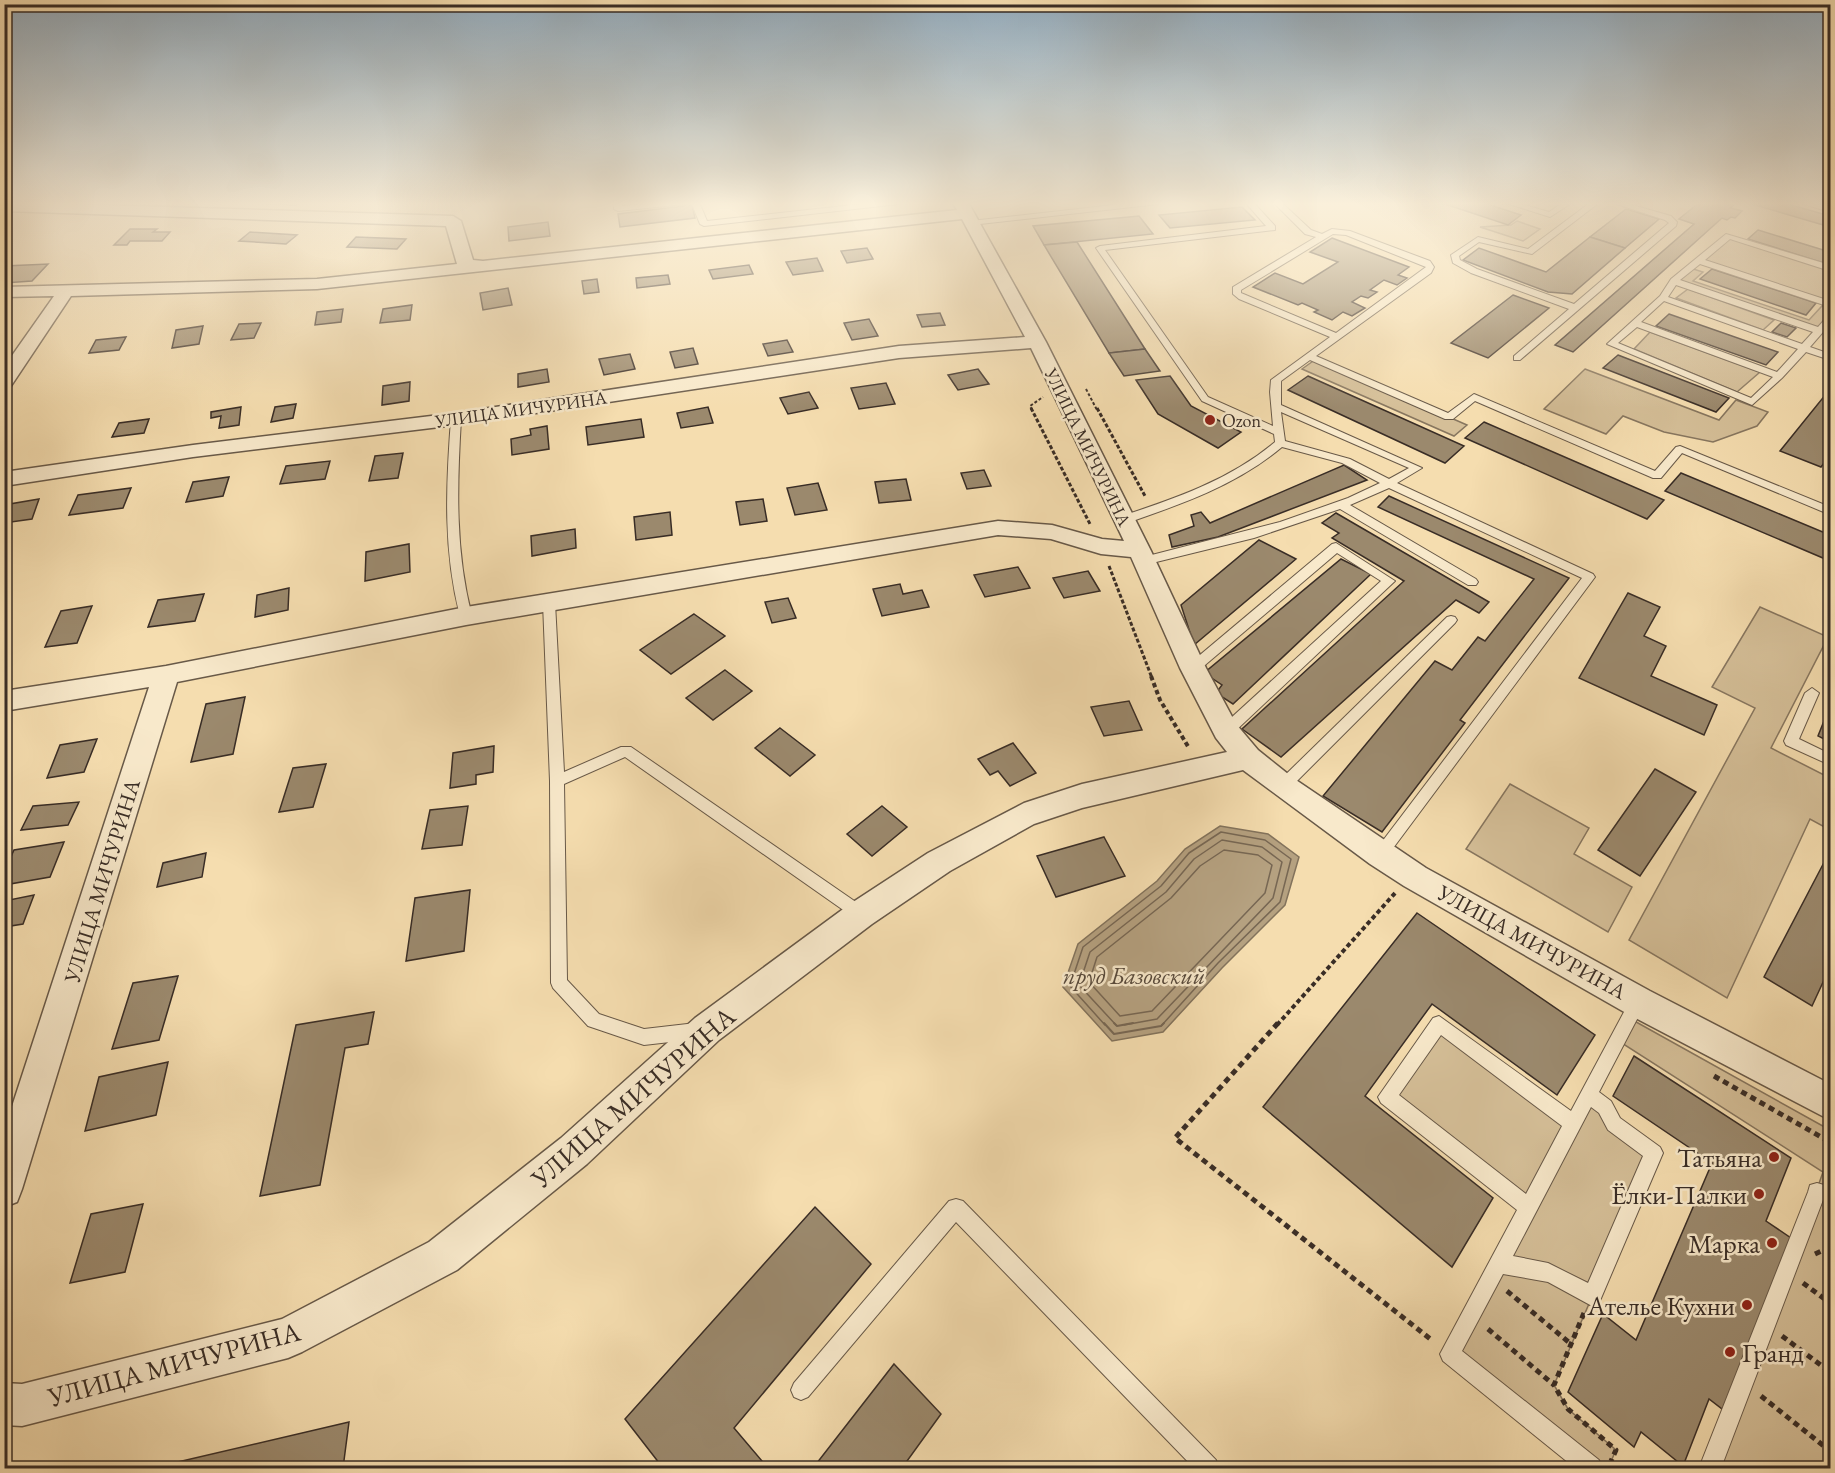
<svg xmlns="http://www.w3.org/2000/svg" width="1835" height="1473" font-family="'EB Garamond',serif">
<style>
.green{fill:#d5bf98;stroke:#87765f;stroke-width:1.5}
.water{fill:#b5a180;stroke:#83735c;stroke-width:1.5}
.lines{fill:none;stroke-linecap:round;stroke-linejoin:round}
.shore-far1{stroke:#776753;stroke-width:1.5}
.shore{stroke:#776753;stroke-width:2}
.building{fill:#9b896d;stroke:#392d26;stroke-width:1.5}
.service-casing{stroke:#685948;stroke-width:2}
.minor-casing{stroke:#685948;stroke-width:3}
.path-far3{stroke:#392d26;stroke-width:2;stroke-dasharray:3 2;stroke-linecap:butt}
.path-far2{stroke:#392d26;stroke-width:3;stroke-dasharray:4 2;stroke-linecap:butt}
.path-far1{stroke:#392d26;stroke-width:4;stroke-dasharray:4.5 3;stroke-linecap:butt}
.path{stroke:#392d26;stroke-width:5;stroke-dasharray:6 4.5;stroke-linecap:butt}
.service{fill:#f8e9cb;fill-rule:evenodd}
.minor{fill:#f8e9cb;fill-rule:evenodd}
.poi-dot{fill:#8f2418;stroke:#f8e9cb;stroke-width:2}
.labels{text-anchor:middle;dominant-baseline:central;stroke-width:5;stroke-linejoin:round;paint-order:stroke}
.far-street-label{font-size:18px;fill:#392d26;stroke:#f8e9cb}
.far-poi-label{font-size:18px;fill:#392d26;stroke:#f8e9cb;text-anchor:start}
.street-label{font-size:22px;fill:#392d26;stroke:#f8e9cb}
.water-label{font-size:24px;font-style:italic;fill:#584a3c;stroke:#f8e9cb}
.near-street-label{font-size:27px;fill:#392d26;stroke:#f8e9cb}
.near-poi-label{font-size:27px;fill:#392d26;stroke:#f8e9cb;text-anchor:end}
</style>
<rect width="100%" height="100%" fill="#f5ddaf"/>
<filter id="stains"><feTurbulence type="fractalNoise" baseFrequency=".00333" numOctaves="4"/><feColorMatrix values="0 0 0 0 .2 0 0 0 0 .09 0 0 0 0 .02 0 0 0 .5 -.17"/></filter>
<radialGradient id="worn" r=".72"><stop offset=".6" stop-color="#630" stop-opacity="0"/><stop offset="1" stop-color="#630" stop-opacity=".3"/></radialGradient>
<g class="green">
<path d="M1517,221L1540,229L1523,241L1480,227L1511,225Z"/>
<path d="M1729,236L1830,268V304L1699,261Z"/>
<path d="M1690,268L1703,272L1693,281L1809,320L1822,306L1830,309V319L1819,331L1674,281Z"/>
<path d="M1688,289L1774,320L1763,330L1676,298Z"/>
<path d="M1650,332L1760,372L1737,392L1634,349Z"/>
<path d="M1316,359L1467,425L1454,436L1302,369Z"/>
<path d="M1585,369L1719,420L1736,400L1768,412L1757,426L1713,442L1664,432L1623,416L1606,434L1544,409Z"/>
<path d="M1760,607L1828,637L1771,748L1830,778V830L1810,819L1727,998L1629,940L1755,708L1712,687Z"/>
<path d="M1510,784L1589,828L1574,854L1632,887L1608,932L1466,849Z"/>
<path d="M1629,1018L1830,1130V1468H1710L1790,1266L1823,1172L1617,1040Z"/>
<path d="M1439,1024L1573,1124L1589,1095L1654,1153L1554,1385L1568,1409L1616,1450L1608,1468H1591L1450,1354L1529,1208L1387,1097Z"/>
</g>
<path class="water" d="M1220,826L1268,834L1299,857L1285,905L1222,968L1163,1032L1112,1041L1063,987L1078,944L1157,881L1185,849Z"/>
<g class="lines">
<g class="shore-far1">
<path d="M1224,850L1258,855L1272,865L1265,893L1152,1011L1120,1016L1089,982L1097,957L1171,898L1200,866Z"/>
<path d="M1105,1025L1070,986L1083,947L1161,886L1189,853L1221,832L1265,840L1291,859L1280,902L1218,963L1162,1025"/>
<path d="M1116,1025L1079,985L1090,952L1166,892L1194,859L1222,840L1262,847L1282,862L1273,898L1157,1019L1124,1025"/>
</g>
<g class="shore">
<path d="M1104,1023L1114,1034L1161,1026L1164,1023"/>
<path d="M1114,1023L1117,1026L1133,1023"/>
</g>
</g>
<g class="building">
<path d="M236,202H299L296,205Z"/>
<path d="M1439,202H1481L1521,215L1508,225Z"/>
<path d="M1700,202H1733L1736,203L1730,208L1742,211L1735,218L1731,217L1727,220L1722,218L1573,352L1555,345L1694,224L1679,219Z"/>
<path d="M1745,202H1781L1830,216V227Z"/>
<path d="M692,205L695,218L620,227L618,214Z"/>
<path d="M1242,207L1255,220L1170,228L1159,215Z"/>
<path d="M1626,209L1659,219L1625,248L1590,237Z"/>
<path d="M1139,216L1153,234L1044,245L1033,226Z"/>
<path d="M548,222L550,236L509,241L508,227Z"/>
<path d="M130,229H157L153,232H170L162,241H130L127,245H114Z"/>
<path d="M1758,230L1830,252V265L1748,239Z"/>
<path d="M250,232L297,235L286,244L239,241Z"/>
<path d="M356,237L406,239L397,249L347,247Z"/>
<path d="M1590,237L1625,248L1572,294L1548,292L1463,260L1479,248L1546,272Z"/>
<path d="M1332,238L1409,267L1398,275L1407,278L1397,285L1384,280L1370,290L1377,292L1368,298L1361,296L1352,302L1365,308L1352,316L1343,312L1332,320L1314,312L1318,310L1302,303L1298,305L1253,287L1275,273L1303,284L1338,262L1310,252Z"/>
<path d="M1077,242L1145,349L1109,353L1044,245Z"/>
<path d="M867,248L873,259L847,263L841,251Z"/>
<path d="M817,258L823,271L793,275L786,262Z"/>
<path d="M48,264L32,281L4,283V266Z"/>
<path d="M749,265L753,274L713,279L709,270Z"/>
<path d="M1712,269L1816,303L1806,315L1700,279Z"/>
<path d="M668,275L670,284L637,288L636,278Z"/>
<path d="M597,279L599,292L584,294L582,281Z"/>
<path d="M508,288L512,305L483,310L480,293Z"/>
<path d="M1513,295L1549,308L1488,358L1451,343Z"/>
<path d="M412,305L410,320L380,323L383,309Z"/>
<path d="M343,309L341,322L315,325L317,312Z"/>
<path d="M940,313L945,325L922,327L917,315Z"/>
<path d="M1669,314L1778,352L1766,365L1656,326Z"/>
<path d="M869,319L878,336L852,340L844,323Z"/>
<path d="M261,323L254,338L231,340L239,324Z"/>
<path d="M1781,323L1796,328L1787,337L1772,332Z"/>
<path d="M203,326L199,344L172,348L176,330Z"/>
<path d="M126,337L119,350L89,353L96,340Z"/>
<path d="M787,340L793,352L768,356L763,344Z"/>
<path d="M693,348L698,364L675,368L670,352Z"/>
<path d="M1145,349L1160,371L1124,376L1109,353Z"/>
<path d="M630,354L635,369L604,375L599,359Z"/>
<path d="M1618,355L1729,398L1716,412L1603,368Z"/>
<path d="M547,369L549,382L518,387V374Z"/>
<path d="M978,369L989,384L958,390L948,375Z"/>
<path d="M1170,376L1191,406L1241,432L1218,448L1158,414L1136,380Z"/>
<path d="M1308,376L1464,446L1445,463L1288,390Z"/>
<path d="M410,382L409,401L382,405L383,386Z"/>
<path d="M886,383L895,404L859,409L851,388Z"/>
<path d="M1830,389V455L1821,467L1780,451Z"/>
<path d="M809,392L818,408L788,414L780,398Z"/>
<path d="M296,404L293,418L271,422L275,407Z"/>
<path d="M241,407L239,425L219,428L221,416L211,418V412Z"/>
<path d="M708,407L713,423L681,428L677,413Z"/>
<path d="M149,419L144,433L112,437L119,423Z"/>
<path d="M641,419L644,437L588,445L586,427Z"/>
<path d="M1484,422L1664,500L1647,519L1465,438Z"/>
<path d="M547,426L549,449L512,455L511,439L531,435L530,429Z"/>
<path d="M403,453L398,478L369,481L375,456Z"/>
<path d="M330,461L325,479L280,484L286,466Z"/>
<path d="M1344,465L1367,480L1218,537L1172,547L1169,535L1194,526L1191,515L1201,512L1210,523Z"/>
<path d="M984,470L991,486L967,489L961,473Z"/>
<path d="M1681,473L1830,535V561L1665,491Z"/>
<path d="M229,477L223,496L186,502L193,482Z"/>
<path d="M906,479L911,500L879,503L875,482Z"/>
<path d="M818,483L827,510L795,515L787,488Z"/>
<path d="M131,488L123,508L69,515L78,495Z"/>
<path d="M1389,496L1569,578L1460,720L1465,723L1382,832L1323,796L1435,661L1452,670L1478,637L1485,641L1534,579L1378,507Z"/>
<path d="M39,499L32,519L4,523V505Z"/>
<path d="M763,499L767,521L740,525L736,502Z"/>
<path d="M670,512L672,535L636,540L634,517Z"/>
<path d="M1336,513L1489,602L1479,613L1456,600L1281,757L1242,729L1404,581L1332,538L1339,533L1322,523Z"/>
<path d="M575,529L576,548L532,556L531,536Z"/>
<path d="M1259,540L1296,559L1194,645L1181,605Z"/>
<path d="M409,544L410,572L365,581L366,552Z"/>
<path d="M1341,559L1371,574L1233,704L1216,693L1222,685L1204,673Z"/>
<path d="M1018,567L1030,588L985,597L974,575Z"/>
<path d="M1088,571L1100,591L1064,598L1053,578Z"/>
<path d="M900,584L903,594L922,590L929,607L882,616L873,589Z"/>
<path d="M289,588L288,610L255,617L257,595Z"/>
<path d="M1628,593L1660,607L1644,636L1666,646L1651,676L1717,705L1704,735L1579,678Z"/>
<path d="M204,594L195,621L148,627L158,600Z"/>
<path d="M788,598L796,618L772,623L765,602Z"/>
<path d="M92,606L77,643L45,647L61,611Z"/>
<path d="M694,614L725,636L671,674L640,650Z"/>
<path d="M725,670L752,691L713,720L686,698Z"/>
<path d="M245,697L233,754L191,762L206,704Z"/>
<path d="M1129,701L1142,730L1104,736L1091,707Z"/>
<path d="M1830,706V742L1818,736Z"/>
<path d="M780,728L815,755L790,776L755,748Z"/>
<path d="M97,739L84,772L47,778L60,745Z"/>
<path d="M1013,743L1036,773L1010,786L998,771L990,775L978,759Z"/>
<path d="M494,746L493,772L476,775V784L450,788L453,753Z"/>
<path d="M326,764L313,807L279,812L293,768Z"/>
<path d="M1655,769L1696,792L1640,876L1598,850Z"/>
<path d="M79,802L68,825L21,830L33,806Z"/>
<path d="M468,806L462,845L422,849L430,810Z"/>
<path d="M882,806L907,827L872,856L847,834Z"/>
<path d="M1104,837L1125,876L1056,897L1037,856Z"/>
<path d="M64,842L50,877L4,885V872L14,850Z"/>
<path d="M1830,851V967L1812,1006L1764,977Z"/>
<path d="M206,853L202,877L157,887L163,863Z"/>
<path d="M470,890L464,951L406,961L415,898Z"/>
<path d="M34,895L23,924L4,927V901Z"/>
<path d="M1417,913L1595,1035L1557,1095L1432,1004L1365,1096L1493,1198L1452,1267L1263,1107Z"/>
<path d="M178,976L159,1040L112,1049L133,983Z"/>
<path d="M374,1012L368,1044L345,1048L320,1185L260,1196L296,1025Z"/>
<path d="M1634,1056L1791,1158L1766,1221L1791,1238L1726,1412L1709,1399L1683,1466L1641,1432L1634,1447L1568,1392L1603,1314L1636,1340L1712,1163L1613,1096Z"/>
<path d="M168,1062L156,1115L85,1131L99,1077Z"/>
<path d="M143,1204L125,1272L70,1283L91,1214Z"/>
<path d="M815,1207L871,1264L734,1428L768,1468H663L625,1419Z"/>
<path d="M894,1364L941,1414L902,1468H813Z"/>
<path d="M349,1422L343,1468H152Z"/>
</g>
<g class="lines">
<g class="service-casing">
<g id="service">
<path d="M614,202H622V206L665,202H690L686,204L618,211L614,209Z"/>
<path d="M691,202H699L707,221L880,202H903L899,204L704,226L700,224Z"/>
<path d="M1140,202H1163L1159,204L971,225L967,223L971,221Z"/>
<path d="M1245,202H1253L1275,226V230L1105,250L1208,397L1273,426L1270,392L1271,380L1330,337L1239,299L1233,294V287L1316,237L1305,234L1273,202H1281L1311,230L1322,234L1332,229L1350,231L1430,261L1434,267L1431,273L1316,356L1448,413L1474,394L1655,471L1676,447L1680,446L1830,507V514L1826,513L1682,453L1661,478H1653L1475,401L1453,419H1445L1310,360L1281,381V405L1422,468L1397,483L1593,574L1595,577L1385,859L1380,861L1375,859L1373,855L1375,851L1582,578L1389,488L1350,505L1476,579L1478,582L1476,585H1468L1340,509L1254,538L1144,565L1140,564L1138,561L1140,558L1280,522L1348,498L1380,483L1342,463L1282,447C1237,485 1182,504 1127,523H1119L1117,520L1119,517C1174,499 1230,480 1275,442L1274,434L1202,401L1096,248L1100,246L1266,226ZM1333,234L1346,235L1426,267L1336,333L1241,293V290ZM1281,412L1409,468L1389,479L1350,459L1285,441Z"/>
<path d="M1503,202H1514L1549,212L1564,202H1573L1550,217Z"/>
<path d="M1591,202H1600L1532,254L1479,242L1459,256L1460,260L1477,269L1574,304L1669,223L1665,220L1610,202H1622L1671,216L1677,222L1676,226L1520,360H1514V356L1569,309L1471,273L1453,263L1451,255L1478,237L1528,249Z"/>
<path d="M1797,202H1809L1830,208V212Z"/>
<path d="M1726,234L1830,265V271L1730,239L1705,260L1830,301V307L1700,264L1680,280L1818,327L1827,317L1830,316V324L1810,347L1830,354V360L1806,352L1782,378L1752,405L1607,344L1660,296L1671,279ZM1676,285L1813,332L1802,344L1668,297ZM1664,301L1798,349L1777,372L1641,322ZM1637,327L1773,377L1751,398L1618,343Z"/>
<path d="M456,416L461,419C457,486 455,551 472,616L466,620L460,616C443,550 446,486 451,419Z"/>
<path d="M1336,543L1395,581L1231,735H1221L1219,731L1221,727L1381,581L1337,553L1198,671H1188L1187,668L1188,665L1332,544Z"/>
<path d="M549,599L555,603L564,772L621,747H631L866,909L869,914L866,919L861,921L856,919L625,757L564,784L567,980L599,1014L644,1029L696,1023L702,1025L704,1031L702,1037L696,1039L644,1045L594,1028L588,1026L553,988L551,983L550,781L543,603Z"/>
<path d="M1451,616L1455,617L1457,620L1455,623L1288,790H1278L1276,786L1278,782L1447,617Z"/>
<path d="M1812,688L1819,693L1799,739L1830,754V765L1786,745L1784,741L1805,693Z"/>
<path d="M1638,994L1644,997L1646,1002L1599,1092L1611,1101L1620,1118L1660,1147L1663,1153L1599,1303L1592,1306L1548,1282L1503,1274L1462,1351L1599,1460L1602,1468H1575L1443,1361L1440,1354L1517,1210L1381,1103L1378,1097L1433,1018L1439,1016L1571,1111L1632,997ZM1441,1035L1562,1126L1526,1194L1399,1095ZM1591,1107L1599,1113L1608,1130L1643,1156L1588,1283L1548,1263L1513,1256Z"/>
<path d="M1817,1183L1824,1185L1826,1192L1721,1468H1699L1808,1192L1810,1185Z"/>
<path d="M956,1199L963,1201L1216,1460L1219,1468H1194L956,1222L808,1397L801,1400L794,1397L791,1390L794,1383L949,1201Z"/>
</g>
</g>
<g class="minor-casing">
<path id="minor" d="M4,202L453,216L461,221L473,260L483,261L957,210L952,202H968L1046,342L1151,551L1206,668L1236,724L1258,750L1293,778L1426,868L1650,991L1830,1084V1120L1626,1013L1404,886L1370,864L1243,770L1082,808L1034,824L950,871L872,924L719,1040L587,1164L457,1270L302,1352L288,1358L22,1426L4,1425V1383L22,1384L282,1319L429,1242L561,1138L695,1018L850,904L928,853L1024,803L1082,784L1227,752L1216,738L1180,668L1131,557L1101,554L1051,539L998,535L466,625L177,682L22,1189L17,1202L4,1207V1131L149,687L4,711V691L166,666L466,607L998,521L1052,525L1102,539L1124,541L1031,348L899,358L456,425L193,457L4,486V472L193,445L456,413L899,346L1025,337L962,219L317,289L71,296L11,386L4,388V367L54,296L4,297V287L317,279L457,264L446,226L4,211Z"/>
</g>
<g class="path-far3">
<path d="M1086,389L1097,410"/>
<path d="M1032,410L1030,406L1043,397"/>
</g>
<g class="path-far2">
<path d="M1031,408L1090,524"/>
<path d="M1097,408L1145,496"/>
<path d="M1109,566L1152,678"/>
</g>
<g class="path-far1">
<path d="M1151,676L1160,700L1189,748"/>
<path d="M1277,1025L1396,892"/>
</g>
<g class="path">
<path d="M1278,1023L1175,1138L1433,1341"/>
<path d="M1714,1076L1830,1142"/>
<path d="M1815,1254L1830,1247"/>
<path d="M1803,1283L1830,1303"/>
<path d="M1507,1291L1571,1344"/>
<path d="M1584,1313L1554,1385L1568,1409L1616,1450L1611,1461"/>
<path d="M1488,1329L1554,1385"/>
<path d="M1782,1336L1830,1372"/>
<path d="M1761,1396L1830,1451"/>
</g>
<use href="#service" class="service"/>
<use href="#minor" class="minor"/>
</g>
<linearGradient id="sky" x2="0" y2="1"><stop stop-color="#93acbe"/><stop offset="0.5" stop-color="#faf0db"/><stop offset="1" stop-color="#faf0db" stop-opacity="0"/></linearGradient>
<rect width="1835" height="408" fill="url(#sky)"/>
<g class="poi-dot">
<circle cx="1210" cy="420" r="6"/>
<circle cx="1774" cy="1157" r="6"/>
<circle cx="1759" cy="1194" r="6"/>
<circle cx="1772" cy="1243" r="6"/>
<circle cx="1747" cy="1305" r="6"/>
<circle cx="1730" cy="1352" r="6"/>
</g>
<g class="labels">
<g class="far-street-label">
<text transform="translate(521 409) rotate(-8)">УЛИЦА МИЧУРИНА</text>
<text transform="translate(1088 447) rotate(64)">УЛИЦА МИЧУРИНА</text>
</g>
<g class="far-poi-label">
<text x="1222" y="420">Ozon</text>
</g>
<g class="street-label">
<text transform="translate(102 881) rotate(-73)">УЛИЦА МИЧУРИНА</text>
<text transform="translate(1532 942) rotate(29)">УЛИЦА МИЧУРИНА</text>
</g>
<g class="water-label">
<text x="1134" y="975">пруд Базовский</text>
</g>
<g class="near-street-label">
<text transform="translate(633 1097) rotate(-41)">УЛИЦА МИЧУРИНА</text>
<text transform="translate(174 1364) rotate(-15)">УЛИЦА МИЧУРИНА</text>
</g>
<g class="near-poi-label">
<text x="1762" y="1157">Татьяна</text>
<text x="1747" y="1194">Ёлки-Палки</text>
<text x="1760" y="1243">Марка</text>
<text x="1735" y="1305">Ателье Кухни</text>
<text x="1742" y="1352" text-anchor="start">Гранд</text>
</g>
</g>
<rect width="1835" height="1473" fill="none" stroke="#f5ddaf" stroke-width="24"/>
<rect x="6" y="6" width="1823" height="1461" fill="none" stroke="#392d26" stroke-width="3"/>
<rect x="12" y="12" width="1811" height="1449" fill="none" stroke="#392d26" stroke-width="1.5"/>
<rect width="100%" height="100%" filter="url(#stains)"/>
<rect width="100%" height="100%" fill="url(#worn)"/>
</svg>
